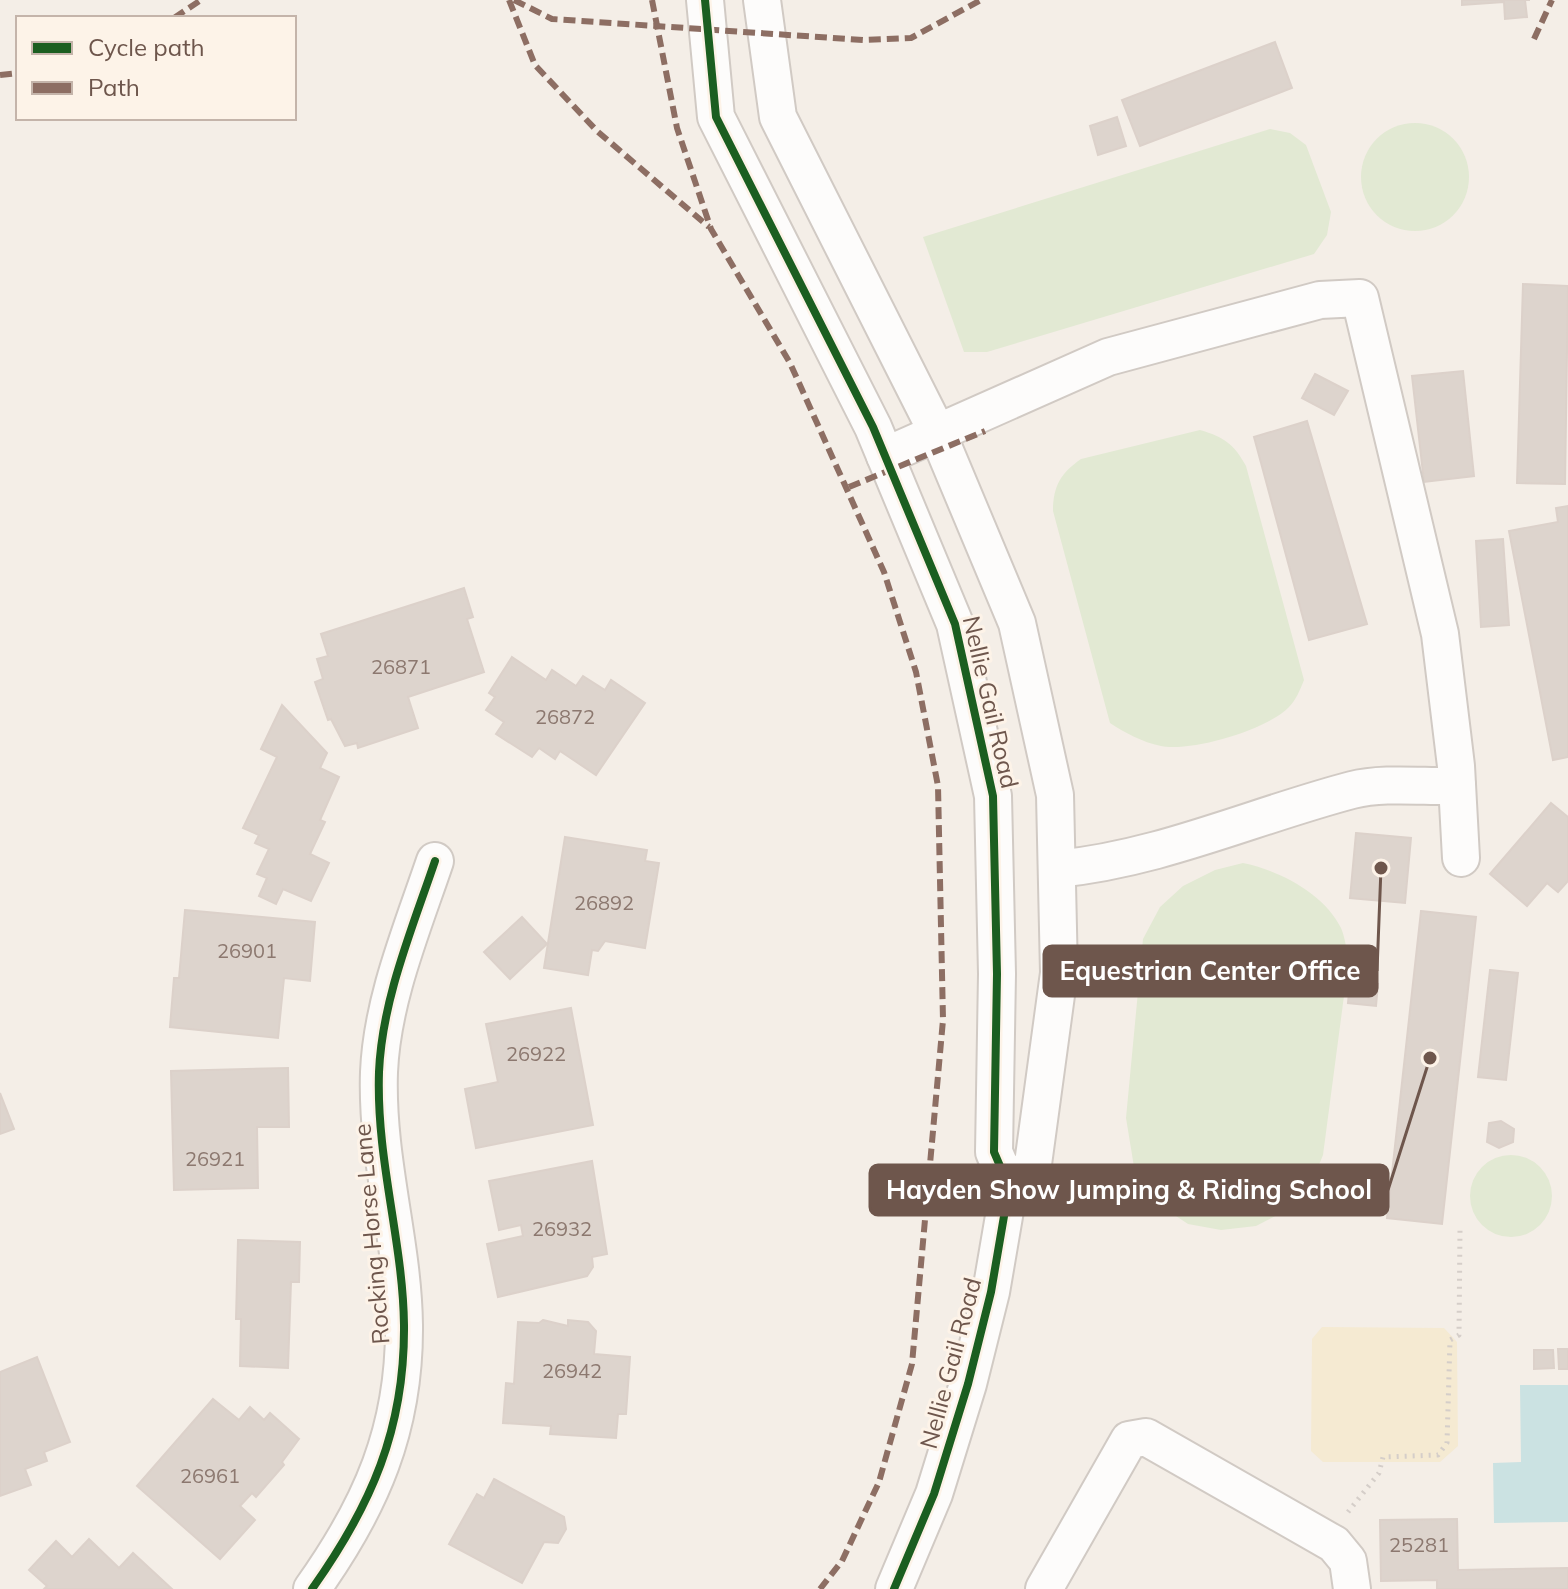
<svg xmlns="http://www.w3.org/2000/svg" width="1568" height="1589" font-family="Mulish,sans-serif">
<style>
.green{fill:#e2e9d3}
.sand{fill:#f5ead2}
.water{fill:#cbe2e2}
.building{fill:#ddd4cd;stroke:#dcd1ca;stroke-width:2}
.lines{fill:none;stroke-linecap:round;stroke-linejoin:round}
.minor-casing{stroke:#d1cac4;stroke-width:40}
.path{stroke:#d5cec9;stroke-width:5;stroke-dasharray:2 6;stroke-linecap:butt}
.minor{stroke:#fdfcfb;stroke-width:36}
.quiet{stroke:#8d6e63;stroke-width:6;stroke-dasharray:12 6;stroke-linecap:butt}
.cycleway-casing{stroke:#fdf3e8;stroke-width:13}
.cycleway{stroke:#1b5e20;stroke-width:8}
.labels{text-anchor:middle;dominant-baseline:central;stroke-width:6;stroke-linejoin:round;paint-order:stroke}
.number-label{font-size:20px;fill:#8c786f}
.street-label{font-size:24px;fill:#6e564c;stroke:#fdf3e8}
.leader{fill:none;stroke:#6e564c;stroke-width:3}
.callout-dot{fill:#6e564c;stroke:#fdf3e8;stroke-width:3}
.callout{fill:#6e564c;stroke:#6e564c;stroke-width:3}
.callout-label{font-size:26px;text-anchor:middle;font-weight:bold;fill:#fff}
</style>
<rect width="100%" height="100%" fill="#f4eee7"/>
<g class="green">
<circle cx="1415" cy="177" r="54"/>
<path d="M1270,129L1290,133L1306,145L1331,212L1327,235L1314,254L987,352H964L923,237Z"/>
<path d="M1200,430C1224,437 1234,444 1246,466L1304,680C1300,690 1296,700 1289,707C1267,730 1191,752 1161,746C1142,742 1125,733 1110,723L1053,511C1053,486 1061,473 1081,459Z"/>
<path d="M1243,863C1278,870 1324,893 1341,928C1345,937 1346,949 1349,958L1323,1155L1312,1182L1289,1209L1256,1226L1221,1230L1188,1224L1158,1204L1135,1173L1126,1118L1143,939L1160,907L1183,886L1215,870Z"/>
<circle cx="1511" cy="1196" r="41"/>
</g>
<path class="sand" d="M1322,1327L1444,1328L1457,1342L1458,1446L1440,1462H1323L1311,1451L1312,1339Z"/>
<path class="water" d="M1520,1385H1568V1522L1494,1523L1493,1463L1521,1462Z"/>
<g class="building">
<path d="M1462,0H1530H1525L1527,17L1505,19L1504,2L1462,5Z"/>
<path d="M1275,42L1292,88L1140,146L1122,100Z"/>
<path d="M1117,117L1126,146L1098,155L1090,126Z"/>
<path d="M1523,284L1568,286L1565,484L1517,483Z"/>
<path d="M1463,371L1474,476L1424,482L1412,376Z"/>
<path d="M1315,374L1348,391L1334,415L1302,398Z"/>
<path d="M1307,421L1367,624L1309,640L1254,437Z"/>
<path d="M1568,506V757L1553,760L1509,531L1558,522L1556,508Z"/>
<path d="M1503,539L1509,625L1481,627L1476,541Z"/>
<path d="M464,588L473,617L467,619L484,672L408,697L418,728L358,748L357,743L345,746L331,719L328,720L315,682L323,679L317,659L328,656L321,634Z"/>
<path d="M512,657L546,680L552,670L576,686L583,676L605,690L611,680L645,703L596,775L560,751L555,759L539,748L532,757L496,734L504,722L486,710L495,697L489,693Z"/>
<path d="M282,705L327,753L320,768L339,777L320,820L325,822L310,854L329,863L311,901L283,889L276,904L259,896L267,878L257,874L269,849L255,843L259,835L243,828L277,757L261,749Z"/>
<path d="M1551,803L1568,817V881L1558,892L1547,883L1527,906L1490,874Z"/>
<path d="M1356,833L1411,838L1405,903L1350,898Z"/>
<path d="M565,837L647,850L645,861L659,863L645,948L605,941L598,951L592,950L588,975L544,968Z"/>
<path d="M185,910L315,922L310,981L284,978L278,1038L170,1027L174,978H179Z"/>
<path d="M1421,911L1476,917L1442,1224L1387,1218Z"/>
<path d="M522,917L547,944L510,979L484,952Z"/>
<path d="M1490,970L1518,973L1506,1080L1478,1077Z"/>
<path d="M1350,981L1378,984L1376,1006L1348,1003Z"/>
<path d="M571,1008L593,1125L476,1148L465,1089L498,1082L486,1024Z"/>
<path d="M288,1068L289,1127H257L258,1188L174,1190L171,1071Z"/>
<path d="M0,1093L14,1129L0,1134Z"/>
<path d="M1501,1121L1514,1129L1513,1142L1499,1148L1487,1142L1489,1123Z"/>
<path d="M592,1161L607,1254L592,1257L593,1267L587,1276L498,1297L487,1244L523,1236L521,1225L499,1230L489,1181Z"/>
<path d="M238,1240L300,1242L299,1282H291L288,1368L240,1366L241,1319H236Z"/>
<path d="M543,1320L568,1326V1320L588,1322L596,1331L594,1354L630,1357L626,1414H618L616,1438L550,1434L551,1426L503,1423L506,1383L514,1384L518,1322L539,1323Z"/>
<path d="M1558,1349H1568V1369H1559Z"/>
<path d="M1534,1350H1553L1554,1368L1534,1369Z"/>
<path d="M37,1357L70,1442L44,1452L47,1461L25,1469L31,1485L0,1496V1372Z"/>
<path d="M213,1399L239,1420L250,1407L264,1420L270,1413L299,1439L282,1462L284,1465L256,1497L252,1493L240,1506L255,1520L220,1559L137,1486Z"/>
<path d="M494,1479L564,1517L566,1529L558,1543L544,1542L522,1583L449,1544L477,1494L484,1498Z"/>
<path d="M1457,1519L1458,1570L1568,1568V1589H1437V1580L1381,1581L1380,1520Z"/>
<path d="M89,1539L119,1568L133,1553L172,1589H44L47,1586L29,1570L56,1541L72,1557Z"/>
</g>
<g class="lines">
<g class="minor-casing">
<g id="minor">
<path d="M705,0L716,117L873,427L955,624L993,796L997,974L994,1152L1009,1187L991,1292L968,1384L934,1494L894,1589"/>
<path d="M762,0L778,117L937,432L1017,623L1055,795L1059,973L1033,1164L1009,1187"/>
<path d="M885,456L1108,357L1320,300L1360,298L1440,634L1456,766L1461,858"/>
<path d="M1057,869C1160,859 1253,816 1352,790C1384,782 1424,787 1457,786"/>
<path d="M312,1589C371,1506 405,1429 404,1325C403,1241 376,1160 379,1072C382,1000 412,929 435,861"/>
<path d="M1044,1589L1129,1440L1146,1437L1334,1544L1348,1561L1352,1589"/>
</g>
</g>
<path class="path" d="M1348,1512L1379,1473L1383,1457L1438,1455L1447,1443L1450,1340L1459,1335L1460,1230"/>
<use href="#minor" class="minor"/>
<g class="quiet">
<path d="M509,0L535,65L597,131L709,227"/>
<path d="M514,0L552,19L863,40L911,38L981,0"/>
<path d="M652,0L677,128L711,229L790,363L884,572L916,672L938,786L943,1020L912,1364L879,1482L842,1561L820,1589"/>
<path d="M174,18L201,0"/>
<path d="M1534,39L1552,0"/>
<path d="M0,75L18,73"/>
<path d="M849,487L985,431"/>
</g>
<g class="cycleway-casing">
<g id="cycleway">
<path d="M705,0L716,117L873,427L955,624L993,796L997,974L994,1152L1009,1187L991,1292L968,1384L934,1494L894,1589"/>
<path d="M312,1589C371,1506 405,1429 404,1325C403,1241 376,1160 379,1072C382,1000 412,929 435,861"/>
</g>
</g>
<use href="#cycleway" class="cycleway"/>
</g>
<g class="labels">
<g class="number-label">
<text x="401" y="666">26871</text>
<text x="565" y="716">26872</text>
<text x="604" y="902">26892</text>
<text x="247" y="950">26901</text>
<text x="536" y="1053">26922</text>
<text x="215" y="1158">26921</text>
<text x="562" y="1228">26932</text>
<text x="572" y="1370">26942</text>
<text x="210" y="1475">26961</text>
<text x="1419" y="1544">25281</text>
</g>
<g class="street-label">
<text transform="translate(991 702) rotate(77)">Nellie Gail Road</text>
<text transform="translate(371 1234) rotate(-95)">Rocking Horse Lane</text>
<text transform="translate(950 1363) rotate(-75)">Nellie Gail Road</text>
</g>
</g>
<path class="leader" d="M1381 868L1377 971M1430 1058L1388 1190"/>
<g class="callout-dot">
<circle cx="1381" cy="868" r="8"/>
<circle cx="1430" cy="1058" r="8"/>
</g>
<g class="callout">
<rect x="1044" y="946" width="333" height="50" rx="8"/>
<rect x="870" y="1165" width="518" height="50" rx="8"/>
</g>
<g class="callout-label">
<text x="1210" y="980">Equestrian Center Office</text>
<text x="1129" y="1199">Hayden Show Jumping &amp; Riding School</text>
</g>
<rect x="16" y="16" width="280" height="104" fill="#fdf3e8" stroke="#c4b4aa" stroke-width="2"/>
<rect x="32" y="42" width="40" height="12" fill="#1b5e20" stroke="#c4b4aa" stroke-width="2"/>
<text x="88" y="56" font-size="24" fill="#6e564c">Cycle path</text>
<rect x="32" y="82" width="40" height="12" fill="#8d6e63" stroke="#c4b4aa" stroke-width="2"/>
<text x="88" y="96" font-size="24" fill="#6e564c">Path</text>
</svg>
